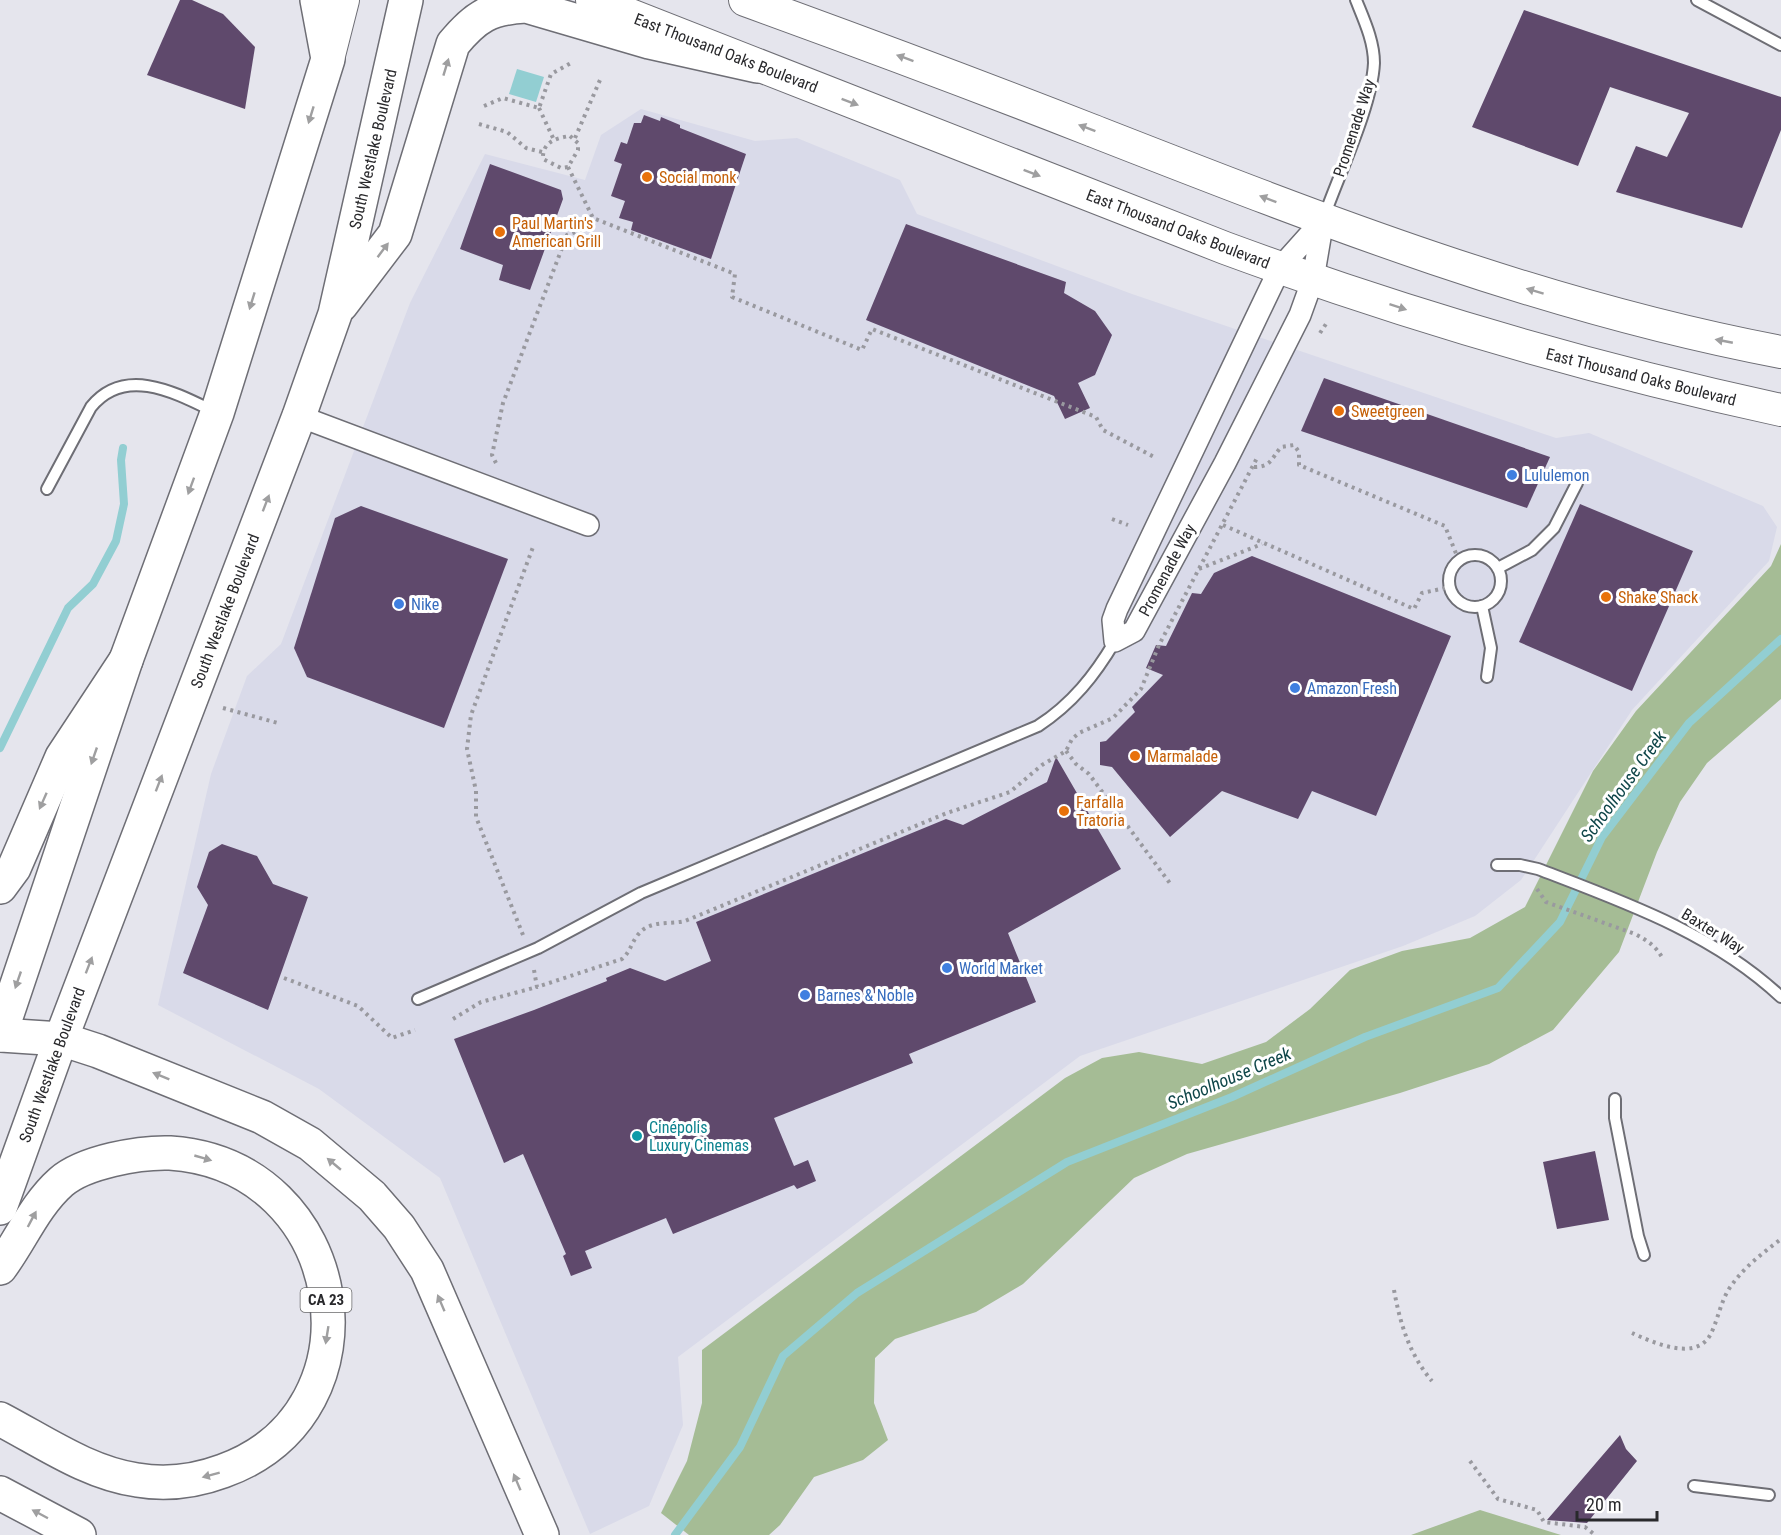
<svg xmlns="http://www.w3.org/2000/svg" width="1781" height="1535" font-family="'Roboto Condensed',sans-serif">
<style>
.built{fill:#d9dae9}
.green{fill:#a5bc95}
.water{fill:#92ced2}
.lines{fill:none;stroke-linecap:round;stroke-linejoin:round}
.stream{stroke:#92ced2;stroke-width:8}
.building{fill:#5f496c}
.service-casing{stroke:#6e6e75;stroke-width:14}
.minor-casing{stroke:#6e6e75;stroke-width:24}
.secondary-casing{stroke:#6e6e75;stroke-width:34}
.primary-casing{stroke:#6e6e75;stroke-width:36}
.motorway-casing{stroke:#6e6e75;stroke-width:36}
.path{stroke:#99999f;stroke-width:4;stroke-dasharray:3 4.5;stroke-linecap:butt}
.service{stroke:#fff;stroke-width:10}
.minor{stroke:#fff;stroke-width:21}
.secondary{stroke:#fff;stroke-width:32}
.primary{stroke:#fff;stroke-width:33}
.motorway{stroke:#fff;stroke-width:33}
.oneway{fill:#9f9fa0}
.food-dot{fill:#e8710a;stroke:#fff;stroke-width:2}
.shop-dot{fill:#3f7fe0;stroke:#fff;stroke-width:2}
.culture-dot{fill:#0f9aa8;stroke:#fff;stroke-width:2}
.labels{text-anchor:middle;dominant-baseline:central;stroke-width:6;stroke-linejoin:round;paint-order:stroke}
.shield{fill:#fff;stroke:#69696b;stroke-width:1.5}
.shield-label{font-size:15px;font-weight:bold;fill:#29292c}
.street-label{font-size:16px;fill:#29292c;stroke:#fff}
.food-label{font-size:16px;fill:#c56008;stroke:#fff;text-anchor:start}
.shop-label{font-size:16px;fill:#366cbe;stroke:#fff;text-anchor:start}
.culture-label{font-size:16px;fill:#0d838f;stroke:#fff;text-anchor:start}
.water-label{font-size:18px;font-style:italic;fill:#0f4649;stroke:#fff}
</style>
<rect width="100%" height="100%" fill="#e5e5ed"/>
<path class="built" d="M641,109L755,141L797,138L900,180L917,214L1132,294L1556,438L1589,433L1763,506L1777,527L1769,561L1632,710L1521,880L1475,916L1403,946L1080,1056L678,1357L683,1425L649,1506L590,1534L440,1178L319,1089L158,1005L211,774L247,676L281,644L410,303L485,154L585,180L601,135Z"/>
<g class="green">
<path d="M1781,544V699L1707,763L1680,802L1657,852L1619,952L1553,1030L1489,1064L1400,1093L1187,1154L1134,1178L1023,1284L976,1312L895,1339L875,1358L874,1403L888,1440L863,1460L814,1477L780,1525L769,1535H689L661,1513L687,1461L702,1403V1350L1065,1078L1102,1058L1139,1052L1202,1064L1266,1042L1310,1009L1350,970L1402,951L1470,938L1525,907L1593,771L1636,711L1771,566Z"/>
<path d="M1480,1510L1561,1535H1411Z"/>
</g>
<path class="water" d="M517,69L544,77L536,102L509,94Z"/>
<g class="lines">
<g class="stream">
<path d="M0,748L68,608L93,584L116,541L124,504L121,460L123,448"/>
<path d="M675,1535L740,1447L783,1356L857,1293L1067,1162L1232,1097L1365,1037L1498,988L1560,922L1602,837L1689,723L1781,639"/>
</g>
</g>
<g class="building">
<path d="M180,0H192L223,14L255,47L245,109L147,75Z"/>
<path d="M1524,10L1781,97V130L1742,228L1616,192L1636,146L1667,157L1689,113L1610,87L1578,166L1472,127Z"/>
<path d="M644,115L660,121L661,117L680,125V128L746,154L711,259L631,230L633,222L619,218L625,201L611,196L622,164L614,161L621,142L627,144L634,123H641Z"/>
<path d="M490,164L561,190L563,199L530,290L499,280L503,265L460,249Z"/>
<path d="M906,224L1066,282L1064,293L1095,311L1112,335L1095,375L1078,383L1090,408L1065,419L1054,396L866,320Z"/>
<path d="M1324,378L1550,457L1527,508L1301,431Z"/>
<path d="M1580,504L1693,551L1632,691L1519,642Z"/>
<path d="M361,506L508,559L444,728L307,677L294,648L335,518Z"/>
<path d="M1252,556L1451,636L1376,816L1312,791L1298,819L1222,791L1170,837L1112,767L1100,765V742L1106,741L1135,712L1132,707L1163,675L1146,668L1156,645L1166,646L1192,593L1201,594L1214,573Z"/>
<path d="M1056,757L1121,869L1008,933L1036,1002L909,1054L913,1063L774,1118L794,1166L808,1160L816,1181L797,1189L794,1185L673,1234L666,1218L585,1251L592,1268L571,1276L563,1256L566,1254L523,1154L504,1163L454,1039L534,1010L607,981L606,978L630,968L665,981L711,961L696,922L946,819L963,825L1047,782Z"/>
<path d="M222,844L257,856L273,884L308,897L268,1010L183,973L208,905L197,887L209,852Z"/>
<path d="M1595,1151L1609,1220L1557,1229L1543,1162Z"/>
<path d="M1620,1435L1626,1449L1637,1461L1587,1523L1547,1520Z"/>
</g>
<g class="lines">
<g class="service-casing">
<g id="service">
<path d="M1697,0L1781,45"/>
<path d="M1324,217C1339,174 1372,106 1374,63C1374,41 1364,20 1356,0"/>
<path d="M47,489L91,407C125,365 176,393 215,412"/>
<circle cx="1475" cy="581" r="26"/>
<path d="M1498,568L1532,550L1554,528L1577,483"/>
<path d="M1482,606L1491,648L1487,677"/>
<path d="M1497,865H1520L1538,869C1624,902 1713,933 1781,997"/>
<path d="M418,999L538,948L641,893L1038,726C1072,704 1095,675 1115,641"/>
<path d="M1615,1099V1118L1638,1236L1644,1255"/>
<path d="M1694,1486L1769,1495"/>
</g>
</g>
<g class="minor-casing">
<g id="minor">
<path d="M1323,220L1313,279L1300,315L1225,463L1134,631L1115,641L1113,620L1117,609L1280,268Z"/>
<path d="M299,416L588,525"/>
</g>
</g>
<g class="secondary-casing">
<g id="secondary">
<path d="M592,0L1225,248C1407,315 1592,369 1781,410"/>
<path d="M745,0C861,42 976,85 1091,130C1316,218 1542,307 1781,352"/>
<path d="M328,59L343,0"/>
</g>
</g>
<g class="primary-casing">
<g id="primary">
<path d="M341,305L395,234L453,44C476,16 490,8 526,6L649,42L757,66"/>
<path d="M0,1035L126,660L217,413L328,59L317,0"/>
<path d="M0,1208L61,1039L299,416L335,314L406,0"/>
</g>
</g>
<g class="motorway-casing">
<g id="motorway">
<path d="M0,887L14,868L62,757L126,660"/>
<path d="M0,1035L61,1039L98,1051L262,1117L310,1144L372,1196L399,1227L427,1270L542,1535"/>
<path d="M0,1268C21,1240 34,1206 61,1182C84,1162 139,1152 170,1153C350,1165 388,1412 223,1471C196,1481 166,1485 137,1480C88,1473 44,1442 0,1419"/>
<path d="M0,1493L79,1535"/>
</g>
</g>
<g class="path">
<path d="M484,106L503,98L539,108L551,74L571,63"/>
<path d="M539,108L554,140"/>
<path d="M479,124L507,132L526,148L542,152"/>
<path d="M570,136L578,143V150L568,167L561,168L543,159C542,142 556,138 570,136Z"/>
<path d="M575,138L600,80"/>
<path d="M568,167L593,218L735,274L732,297L862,350L872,329L1096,417L1103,430L1156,458"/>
<path d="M1320,333L1328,321"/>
<path d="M496,463L492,455L503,403L567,235L581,230L593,218"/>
<path d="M1254,467C1271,467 1271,459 1281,447L1294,445L1299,452V465L1445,526L1459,561"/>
<path d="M1112,519L1128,525"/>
<path d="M1223,525L1414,609L1422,593L1450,587"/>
<path d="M1199,569L1262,544"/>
<path d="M223,708L278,723"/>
<path d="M1066,751L1076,764L1089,774L1172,886"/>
<path d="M1537,889L1546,902L1635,934C1648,941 1656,946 1663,959"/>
<path d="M523,935L476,817V791L467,749L471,715L533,547"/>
<path d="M534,970L537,987L622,959C630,952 631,944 637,936C649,919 669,925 685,921L947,813L1010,792L1042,765L1066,751L1072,739L1079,733L1113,718L1141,689L1159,645L1257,458"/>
<path d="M284,978L358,1006L392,1038L415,1030"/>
<path d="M453,1019L481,1002L537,987"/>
<path d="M1394,1290C1400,1323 1409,1354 1432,1381"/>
<path d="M1632,1333C1652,1342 1693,1361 1709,1337C1718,1322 1720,1301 1731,1286C1744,1267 1763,1253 1781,1239"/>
<path d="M1470,1461L1498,1499L1537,1510L1544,1522L1585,1527L1595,1535"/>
</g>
<use href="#service" class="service"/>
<use href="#minor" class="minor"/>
<use href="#secondary" class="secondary"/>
<use href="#primary" class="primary"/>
<use href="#motorway" class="motorway"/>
</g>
<defs><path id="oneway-solid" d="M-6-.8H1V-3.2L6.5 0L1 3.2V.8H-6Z" transform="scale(1.5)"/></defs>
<g class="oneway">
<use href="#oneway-solid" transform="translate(905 58) rotate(-160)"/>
<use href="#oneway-solid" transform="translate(446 67) rotate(-73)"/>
<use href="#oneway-solid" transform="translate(850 102) rotate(21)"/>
<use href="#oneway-solid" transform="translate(311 115) rotate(107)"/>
<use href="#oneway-solid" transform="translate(1087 128) rotate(-159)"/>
<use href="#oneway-solid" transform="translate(1032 173) rotate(21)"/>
<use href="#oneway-solid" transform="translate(1268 199) rotate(-159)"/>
<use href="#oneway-solid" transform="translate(383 250) rotate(-53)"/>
<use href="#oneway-solid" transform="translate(1535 291) rotate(-163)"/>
<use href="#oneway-solid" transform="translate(252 301) rotate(107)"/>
<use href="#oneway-solid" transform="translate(1398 307) rotate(18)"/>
<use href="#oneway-solid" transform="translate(1724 341) rotate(-169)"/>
<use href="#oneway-solid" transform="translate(191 486) rotate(110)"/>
<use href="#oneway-solid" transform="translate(266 503) rotate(-69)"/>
<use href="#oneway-solid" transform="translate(94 756) rotate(109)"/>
<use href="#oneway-solid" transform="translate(159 783) rotate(-69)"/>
<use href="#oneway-solid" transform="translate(43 801) rotate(114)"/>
<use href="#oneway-solid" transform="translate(89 965) rotate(-69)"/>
<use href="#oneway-solid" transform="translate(18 980) rotate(109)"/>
<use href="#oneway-solid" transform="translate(161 1076) rotate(-158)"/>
<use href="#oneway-solid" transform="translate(203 1158) rotate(16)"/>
<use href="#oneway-solid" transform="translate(334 1164) rotate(-140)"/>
<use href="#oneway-solid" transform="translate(32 1219) rotate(-62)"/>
<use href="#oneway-solid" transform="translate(441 1303) rotate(-113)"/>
<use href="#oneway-solid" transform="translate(327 1335) rotate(99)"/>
<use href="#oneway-solid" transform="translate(211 1475) rotate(165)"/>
<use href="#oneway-solid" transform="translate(517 1482) rotate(-113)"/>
<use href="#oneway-solid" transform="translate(40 1514) rotate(-152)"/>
</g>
<g class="food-dot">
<circle cx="647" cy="177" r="6"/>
<circle cx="500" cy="232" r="6"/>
<circle cx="1339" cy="411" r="6"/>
<circle cx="1606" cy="597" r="6"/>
<circle cx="1135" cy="756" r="6"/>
<circle cx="1064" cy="811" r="6"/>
</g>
<g class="shop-dot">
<circle cx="1512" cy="475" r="6"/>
<circle cx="399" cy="604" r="6"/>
<circle cx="1295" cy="688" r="6"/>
<circle cx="947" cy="968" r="6"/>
<circle cx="805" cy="995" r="6"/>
</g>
<circle class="culture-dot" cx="637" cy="1136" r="6"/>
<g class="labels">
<rect class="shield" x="300.5" y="1288" width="51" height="24" rx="4.5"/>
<g class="shield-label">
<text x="326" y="1300">CA 23</text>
</g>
<g class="street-label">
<text transform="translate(726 53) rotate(21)">East Thousand Oaks Boulevard</text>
<text transform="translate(1354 128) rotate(-72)">Promenade Way</text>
<text transform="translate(373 149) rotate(-77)">South Westlake Boulevard</text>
<text transform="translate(1178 229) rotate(21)">East Thousand Oaks Boulevard</text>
<text transform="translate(1641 377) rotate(14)">East Thousand Oaks Boulevard</text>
<text transform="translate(1167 570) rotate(-62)">Promenade Way</text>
<text transform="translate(225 611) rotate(-69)">South Westlake Boulevard</text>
<text transform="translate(1713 931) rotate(32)">Baxter Way</text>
<text transform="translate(52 1065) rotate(-70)">South Westlake Boulevard</text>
</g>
<g class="food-label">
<text x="659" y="177">Social monk</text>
<text x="512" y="223">Paul Martin's<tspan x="512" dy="18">American Grill</tspan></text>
<text x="1351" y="411">Sweetgreen</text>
<text x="1618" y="597">Shake Shack</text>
<text x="1147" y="756">Marmalade</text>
<text x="1076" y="802">Farfalla<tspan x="1076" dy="18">Tratoria</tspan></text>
</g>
<g class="shop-label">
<text x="1524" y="475">Lululemon</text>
<text x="411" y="604">Nike</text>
<text x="1307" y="688">Amazon Fresh</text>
<text x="959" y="968">World Market</text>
<text x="817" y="995">Barnes &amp; Noble</text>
</g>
<g class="culture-label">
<text x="649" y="1127">Cinépolis<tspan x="649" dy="18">Luxury Cinemas</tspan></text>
</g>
<g class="water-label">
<text transform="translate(1623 786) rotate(-54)">Schoolhouse Creek</text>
<text transform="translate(1229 1078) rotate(-23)">Schoolhouse Creek</text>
</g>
</g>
<path d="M1577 1511v9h80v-9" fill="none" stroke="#29292c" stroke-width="3"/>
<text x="1586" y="1511" font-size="18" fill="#29292c" stroke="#ffffff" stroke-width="4.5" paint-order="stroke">20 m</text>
</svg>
